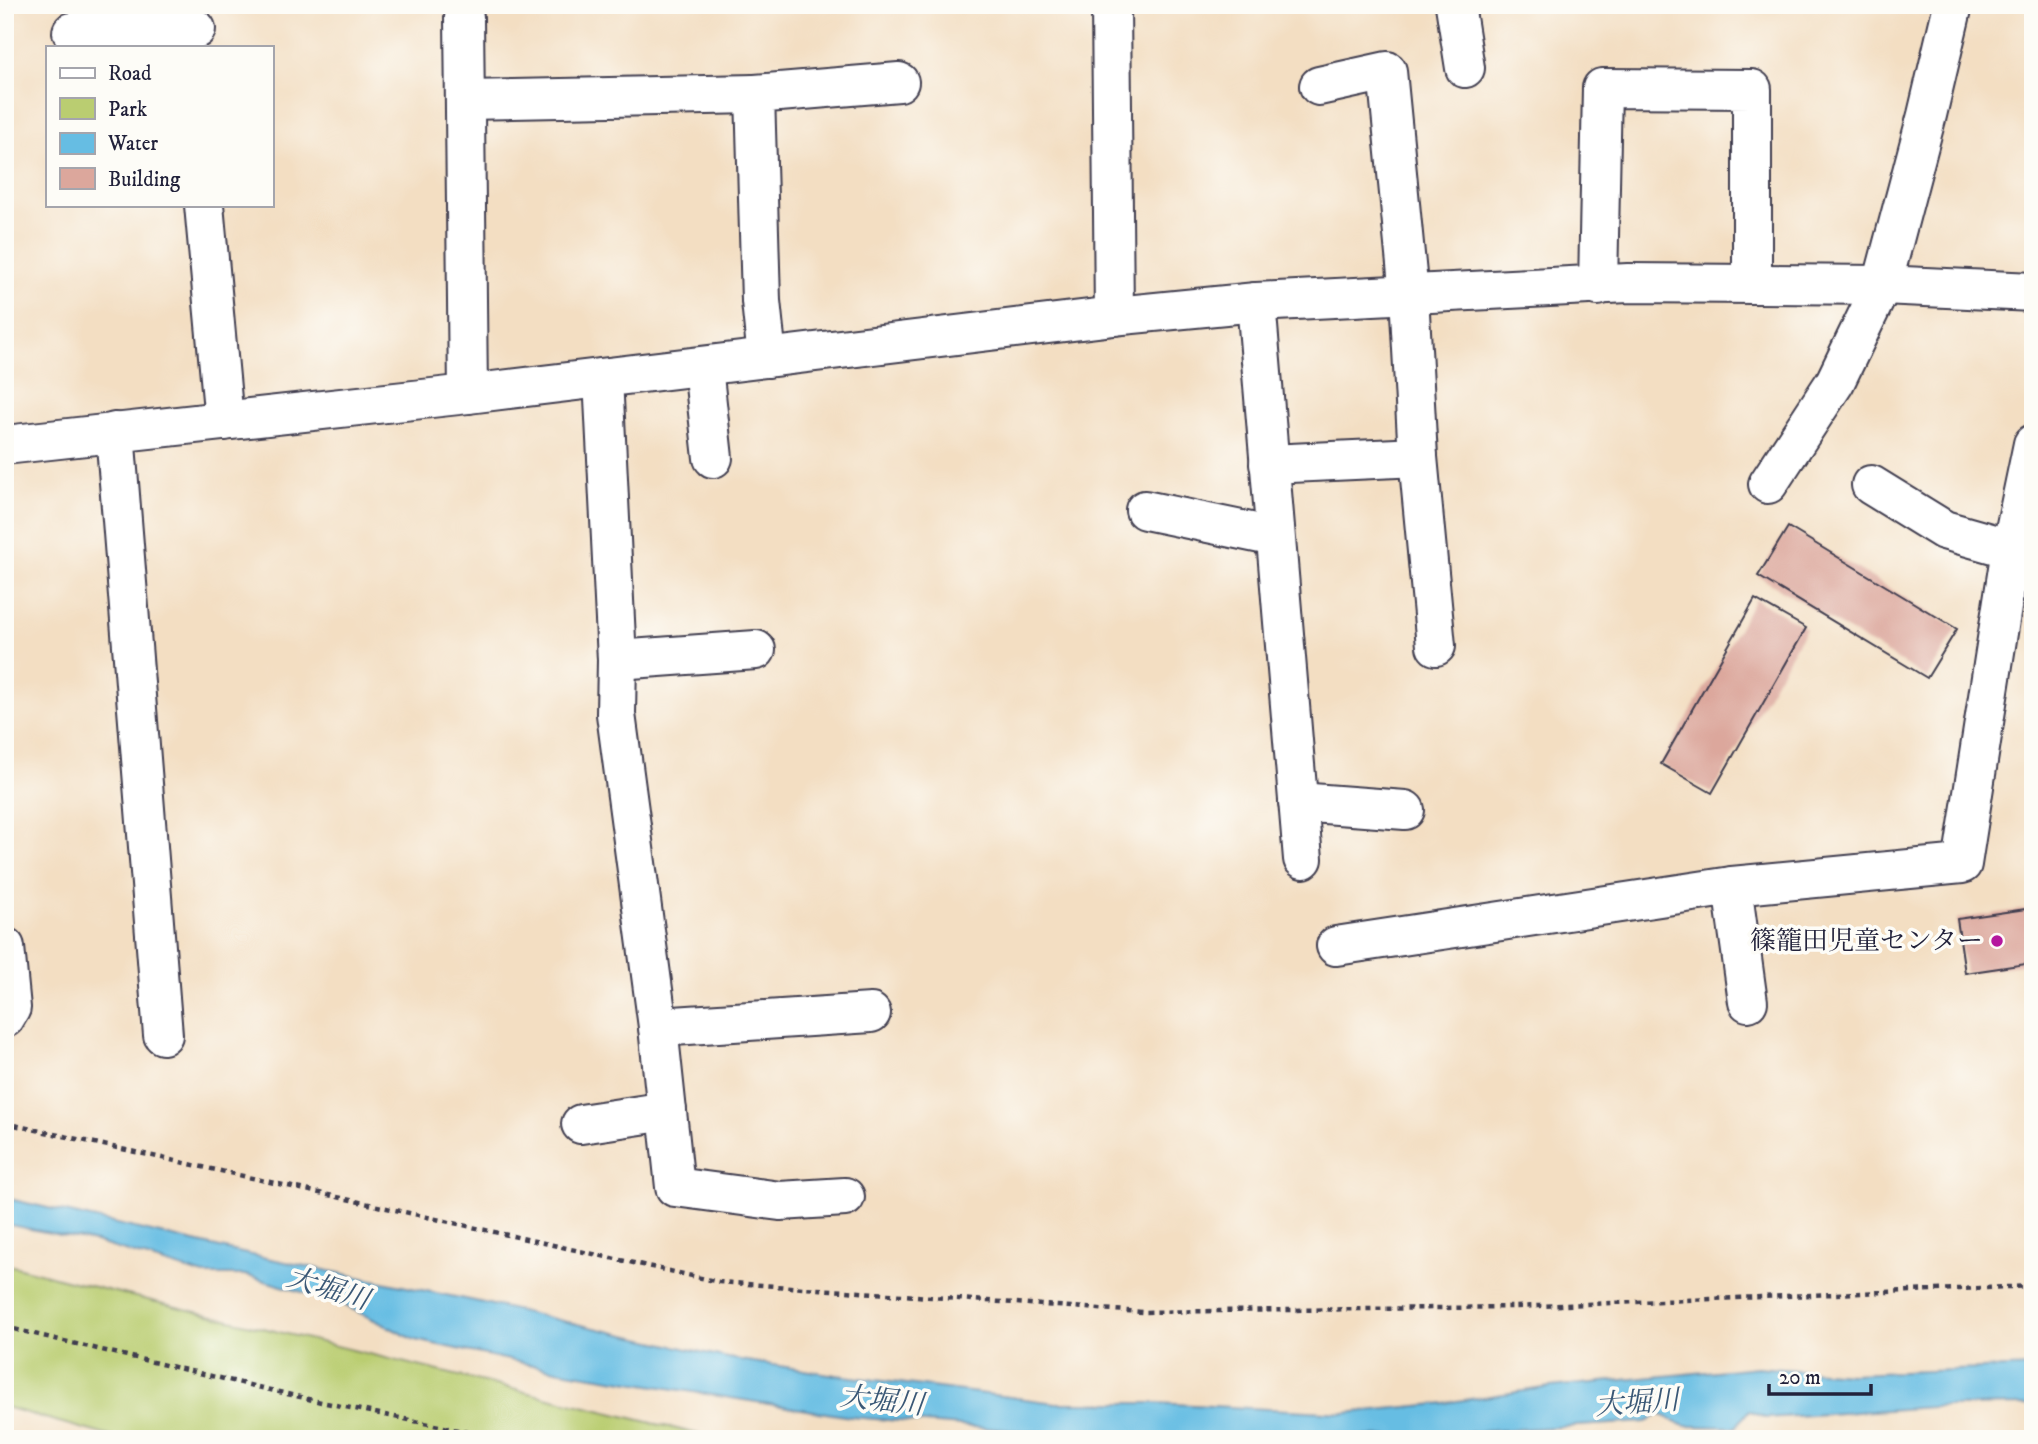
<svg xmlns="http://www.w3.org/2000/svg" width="2038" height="1444" font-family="'IM FELL DW Pica','Noto Serif JP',serif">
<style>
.green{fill:#bacd71;stroke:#6e7856;stroke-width:2}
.water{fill:#66bde3;stroke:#44708f;stroke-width:2}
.building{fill:#dca79c}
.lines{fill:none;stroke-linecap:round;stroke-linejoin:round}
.minor-casing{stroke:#413e4f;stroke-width:42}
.path{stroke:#413e4f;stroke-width:4.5;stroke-dasharray:5 5;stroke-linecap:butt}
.minor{stroke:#fff;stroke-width:38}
.poi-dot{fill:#b5179e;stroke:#fdfcf7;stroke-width:2.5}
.labels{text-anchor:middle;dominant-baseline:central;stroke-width:7;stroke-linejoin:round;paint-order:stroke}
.poi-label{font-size:26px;fill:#22223b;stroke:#fdfcf7;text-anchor:end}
.water-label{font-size:28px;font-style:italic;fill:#3a5876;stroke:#fdfcf7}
</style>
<rect width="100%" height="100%" fill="#fdfcf7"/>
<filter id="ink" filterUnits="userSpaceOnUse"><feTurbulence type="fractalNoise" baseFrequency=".0143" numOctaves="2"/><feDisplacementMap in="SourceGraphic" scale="14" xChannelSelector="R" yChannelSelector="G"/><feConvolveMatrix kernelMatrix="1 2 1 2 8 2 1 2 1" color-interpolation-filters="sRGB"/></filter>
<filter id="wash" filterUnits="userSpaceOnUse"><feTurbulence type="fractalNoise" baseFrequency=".00686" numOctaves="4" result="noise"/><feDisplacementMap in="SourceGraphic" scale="28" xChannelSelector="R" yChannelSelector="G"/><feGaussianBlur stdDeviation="1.57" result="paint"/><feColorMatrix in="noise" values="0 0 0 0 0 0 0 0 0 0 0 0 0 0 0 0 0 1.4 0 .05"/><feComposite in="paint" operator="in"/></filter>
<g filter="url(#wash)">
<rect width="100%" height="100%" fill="#f3dec2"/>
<path class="green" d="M5,1264L66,1280L718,1439H120L5,1407Z"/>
<path class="water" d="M5,1198L242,1253L475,1301L728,1358L836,1375L1056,1403H1156L1345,1413L1437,1404L1550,1387L1757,1367L1850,1374L2033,1367V1405L1948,1406L1765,1418L1749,1410L1736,1427L1685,1426L1659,1414L1646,1422L1403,1436L1186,1439L1060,1434L851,1417L561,1371L415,1340L342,1304L245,1275H204L95,1242L5,1224Z"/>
<g id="blocks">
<g class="building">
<path d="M1788,527L1957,629L1927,678L1758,576Z"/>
<path d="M1755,599L1806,628L1712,793L1661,764Z"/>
<path d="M2033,908V963L1965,973L1957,919Z"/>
</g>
</g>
</g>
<g filter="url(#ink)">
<use href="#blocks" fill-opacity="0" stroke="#413e4f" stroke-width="2"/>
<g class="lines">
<g class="minor-casing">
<g id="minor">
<path d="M1111,5L1114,316"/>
<path d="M1455,5L1465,68"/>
<path d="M464,17L468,394"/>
<path d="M72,32L196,29"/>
<path d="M1319,86L1387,71L1409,295L1418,457L1436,646"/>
<path d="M465,100L755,94"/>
<path d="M204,205L224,421"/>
<path d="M1598,286L1602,88L1752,89V284"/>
<path d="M1256,302L1303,859"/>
<path d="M767,358L761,301L755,94L899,82"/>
<path d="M703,367L713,458"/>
<path d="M603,378L617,660L616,714L658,1027L675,1187L780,1201L845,1197"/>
<path d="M115,432L163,1035"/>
<path d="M5,445L468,394L1114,316L1256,302L1628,283L1882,285L2033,292"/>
<path d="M1269,464L1418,457"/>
<path d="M1768,484L1835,382L1882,285L1927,115L1953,5"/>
<path d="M1871,485L1944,530L2011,549"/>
<path d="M1145,510L1275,537"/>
<path d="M617,660L756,650"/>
<path d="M1298,802L1405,810"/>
<path d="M1732,886L1748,1002"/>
<path d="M1336,946L1732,886L1962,864L2011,549L2033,444"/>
<path d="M5,947L11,1008L5,1018"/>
<path d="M658,1027L871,1013"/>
<path d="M581,1124L667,1111"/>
</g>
</g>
<g class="path">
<path d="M5,1123L719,1282L1142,1312L1514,1307L2033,1286"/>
<path d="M5,1327L321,1402L502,1439"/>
</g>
<use href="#minor" class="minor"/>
</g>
</g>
<circle class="poi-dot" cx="1997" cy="941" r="7"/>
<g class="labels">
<g class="poi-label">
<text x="1983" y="941">篠籠田児童センター</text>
</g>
<g class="water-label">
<text transform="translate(328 1289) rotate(17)">大堀川</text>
<text transform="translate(882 1401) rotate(6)">大堀川</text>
<text transform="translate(1637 1403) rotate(-4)">大堀川</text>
</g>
</g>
<rect width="2038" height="1444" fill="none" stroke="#fdfcf7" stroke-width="28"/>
<rect x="46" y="46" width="228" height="161" fill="#fdfcf7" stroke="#a5a5ac" stroke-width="2"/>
<rect x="60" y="68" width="35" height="10" fill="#ffffff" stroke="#a5a5ac" stroke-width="2"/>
<text x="108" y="80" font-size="21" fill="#22223b">Road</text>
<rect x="60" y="98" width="35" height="21" fill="#bacd71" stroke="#a5a5ac" stroke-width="2"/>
<text x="108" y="116" font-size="21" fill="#22223b">Park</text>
<rect x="60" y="133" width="35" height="21" fill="#66bde3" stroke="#a5a5ac" stroke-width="2"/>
<text x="108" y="150" font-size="21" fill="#22223b">Water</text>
<rect x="60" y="168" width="35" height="21" fill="#dca79c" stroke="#a5a5ac" stroke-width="2"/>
<text x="108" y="186" font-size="21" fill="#22223b">Building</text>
<path d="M1769 1384v10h102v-10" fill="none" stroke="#22223b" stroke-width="3.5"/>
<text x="1779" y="1384" font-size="21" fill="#22223b" stroke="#fdfcf7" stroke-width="5" paint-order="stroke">20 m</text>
</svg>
